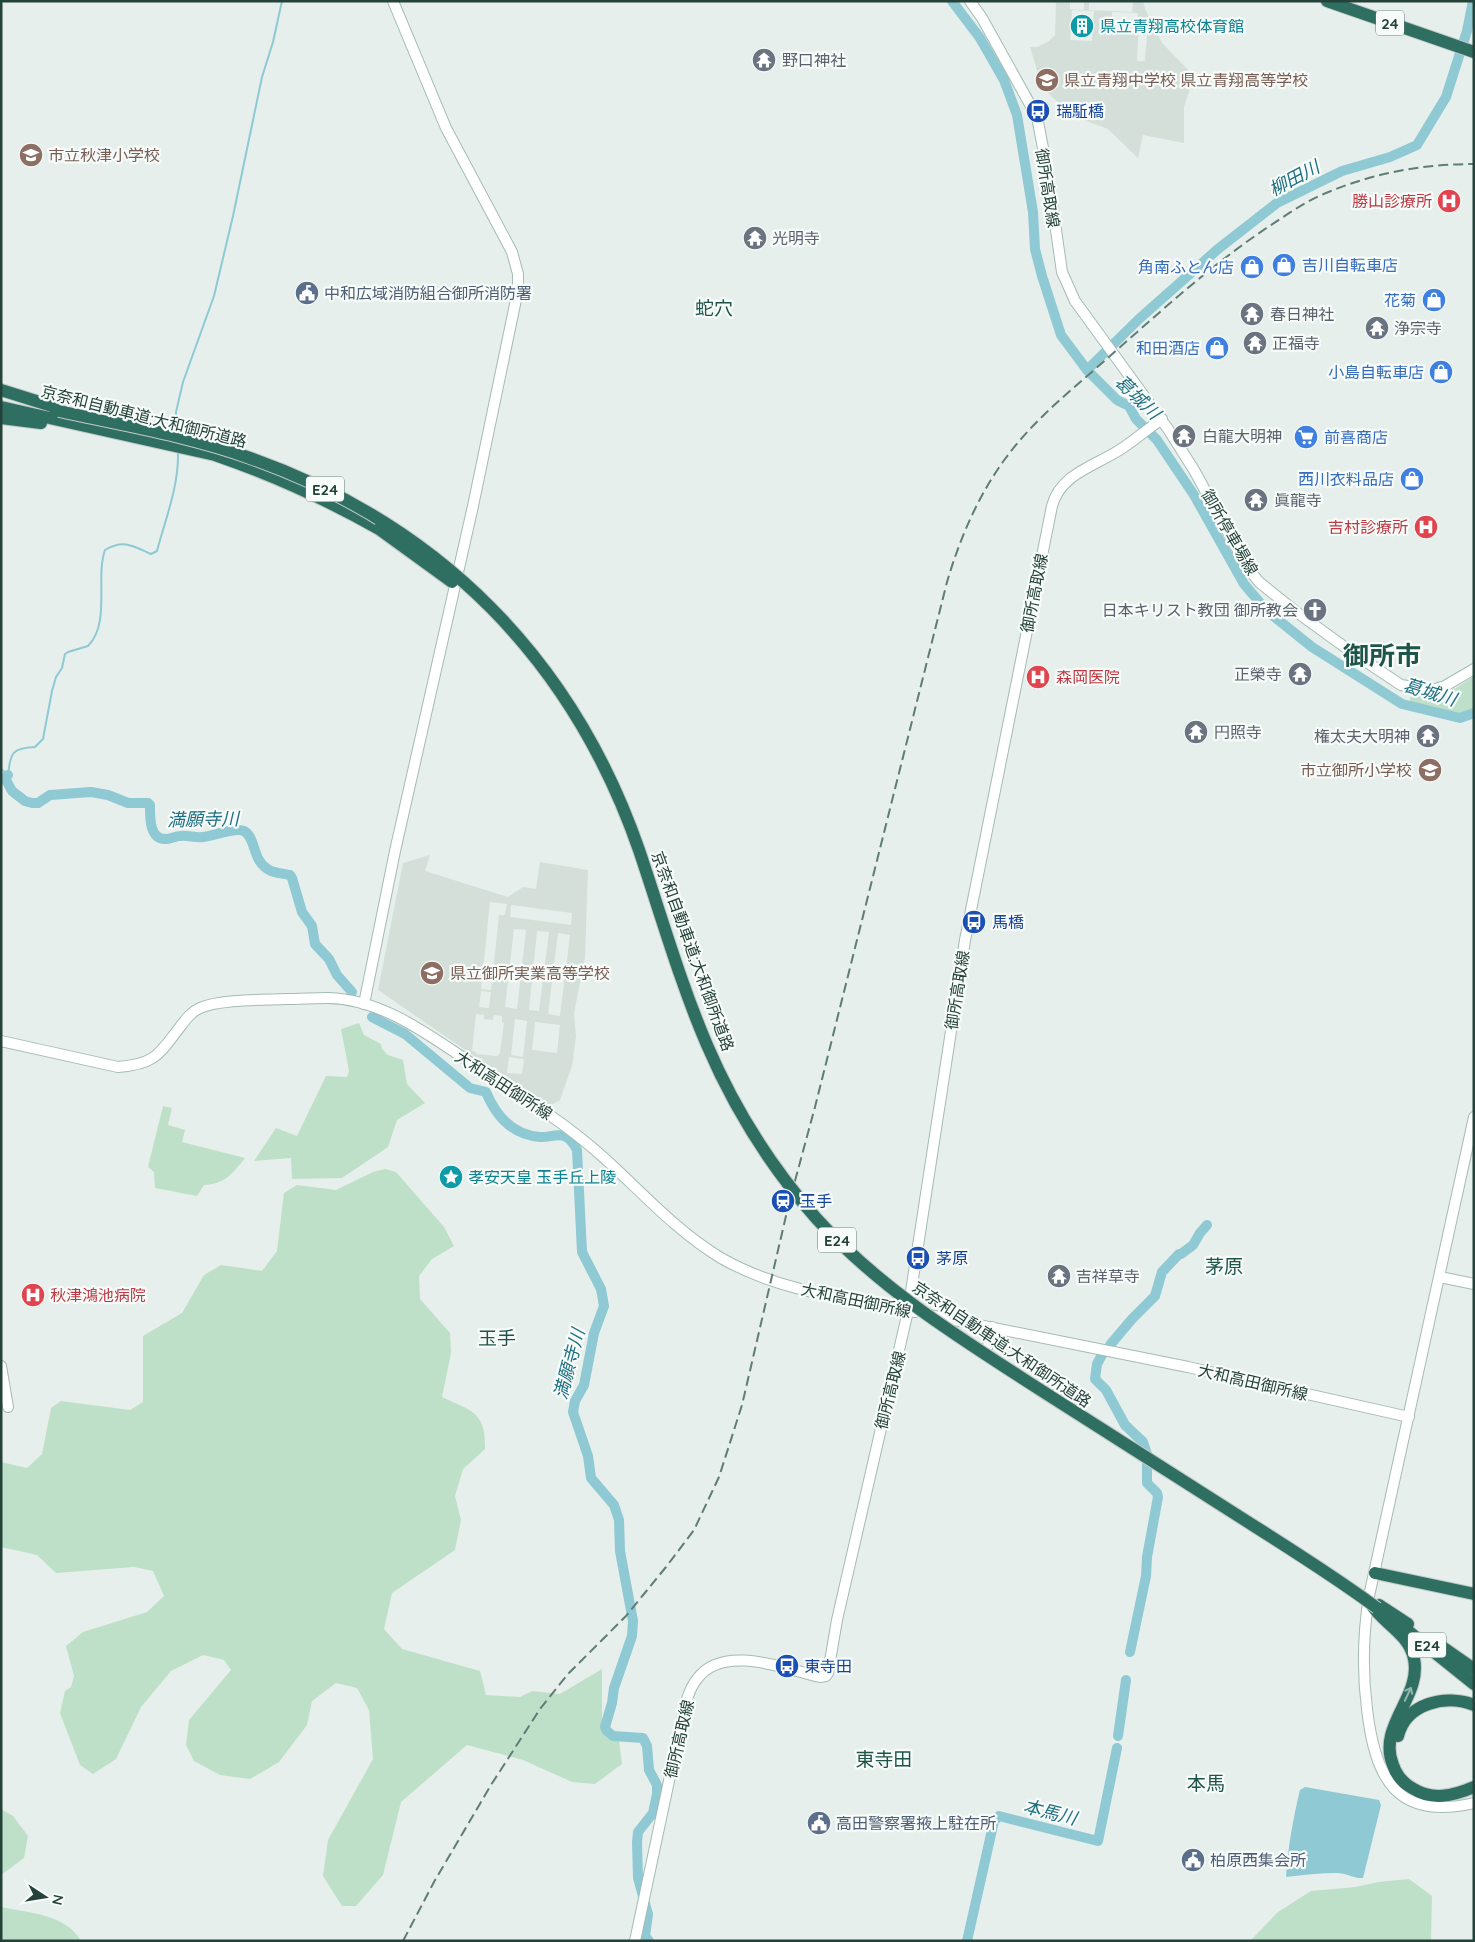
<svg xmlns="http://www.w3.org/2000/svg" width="1475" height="1942" font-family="Quicksand,'Noto Sans JP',sans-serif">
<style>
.built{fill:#d4dfda;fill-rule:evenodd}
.green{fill:#bfe0c8}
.water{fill:#8ec9d4}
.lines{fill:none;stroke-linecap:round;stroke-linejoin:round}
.stream{stroke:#8ec9d4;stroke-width:2}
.river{stroke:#8ec9d4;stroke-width:10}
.secondary-casing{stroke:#a4bbb3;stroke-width:12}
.highway-casing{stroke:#c2cac8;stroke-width:14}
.secondary{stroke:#fff;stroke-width:10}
.highway{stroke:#2f6f62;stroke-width:12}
.rail{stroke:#5f7d75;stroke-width:2;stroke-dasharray:10 5;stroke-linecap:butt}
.highway-bridge-casing{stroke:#c2cac8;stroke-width:14;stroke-linecap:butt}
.highway-bridge{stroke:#2f6f62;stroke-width:12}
.oneway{stroke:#93b5ae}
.labels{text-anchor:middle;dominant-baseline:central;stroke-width:4.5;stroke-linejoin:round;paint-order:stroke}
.shield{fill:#f7fbf9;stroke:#637a73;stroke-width:1}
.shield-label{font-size:15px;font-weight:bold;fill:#24423a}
.culture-label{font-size:16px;fill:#0d838f;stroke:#f7fbf9;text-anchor:start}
.worship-label{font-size:16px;fill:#5b616d;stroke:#f7fbf9;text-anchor:start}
.education-label{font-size:16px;fill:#785e54;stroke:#f7fbf9;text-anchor:start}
.transit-label{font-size:16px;fill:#164399;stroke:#f7fbf9;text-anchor:start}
.street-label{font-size:16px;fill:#24423a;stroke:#f7fbf9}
.health-label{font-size:16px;fill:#be3a42;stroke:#f7fbf9;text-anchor:end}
.shop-label{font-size:16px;fill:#366cbe;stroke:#f7fbf9;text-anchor:end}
.service-label{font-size:16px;fill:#4e5e75;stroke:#f7fbf9;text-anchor:start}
.water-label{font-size:18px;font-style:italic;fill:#1c6f80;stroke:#f7fbf9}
.quarter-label{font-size:19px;fill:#1f5548;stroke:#f7fbf9}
.town-label{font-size:26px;font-weight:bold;fill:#1f5548;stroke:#f7fbf9}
</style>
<rect width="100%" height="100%" fill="#e6efeb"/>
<g class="built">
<path d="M1056,1H1070V9L1084,10V1H1089V10L1132,12L1133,1H1143L1145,9L1162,43L1194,76L1184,107V143L1143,135L1138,158L1108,129L1075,117L1051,96L1041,84L1030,47H1038L1049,41L1055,35ZM1072,10L1094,11L1092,41L1070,40ZM1112,12L1138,13L1137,30L1112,29ZM1139,19L1148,20L1145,61H1137Z"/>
<path d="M430,855L425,871L508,897L523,887L536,889L540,862L588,870L585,958L574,1013L576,1037L572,1066L560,1100L548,1107L378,990L403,863ZM490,902L507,904L505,915H499L491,990L481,989ZM511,905L572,913L571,925L510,917ZM514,929L526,930L517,1009L505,1007ZM537,931L549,932L539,1011L529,1010ZM558,933L570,935L560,1016L548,1014ZM481,991L491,992L489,1008L479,1007ZM476,1014L484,1015V1019L493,1020L494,1015L502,1016V1022L504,1023L500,1053L498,1056L476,1054V1052L472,1051ZM515,1019L527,1021L523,1057L511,1055ZM535,1022L560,1025L557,1053L532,1050ZM509,1057L524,1059L522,1074L507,1073Z"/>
</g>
<g class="green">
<path d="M1474,676V713L1442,715L1409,703L1412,692L1429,696L1456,688Z"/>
<path d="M359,1023L364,1035L381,1044L382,1049L388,1055L403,1060L407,1084L425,1103L397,1120L388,1147L342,1178L292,1179L291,1158L254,1161L276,1128L297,1136L326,1076L347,1077L349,1071L341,1029Z"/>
<path d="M163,1106L172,1108L168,1125L185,1130L182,1142L245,1158C232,1174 225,1184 204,1185L197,1196L155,1188L154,1172L148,1167Z"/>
<path d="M385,1169L396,1172L444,1227L454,1246L432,1259L419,1276L420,1299L450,1333L451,1353L442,1397C471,1411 486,1411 485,1449L463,1469L455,1496L461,1520L455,1550L392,1593L384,1629L402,1649L480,1671L486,1695L520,1697L532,1691L560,1694L602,1669V1726C605,1735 610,1738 619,1740L622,1764L595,1784L572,1782L523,1760L467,1745L401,1802L383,1875L356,1906H342L323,1876L328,1840L373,1759L369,1710L357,1688L336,1683L312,1701L307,1725L279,1762L250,1779L220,1775L194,1761L186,1745L189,1720L231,1670L224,1660L203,1655L171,1671L141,1707L116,1759L93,1774L80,1765L60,1713L65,1691L71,1687L74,1676L66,1646L83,1632L147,1612L164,1596L153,1571L134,1567L56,1573L37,1555L1,1547V1462L27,1468L42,1454L51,1408L61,1401L130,1410L143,1402V1336L182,1313L204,1275L221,1265L262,1271L277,1251L284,1193L297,1185L336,1190L373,1172Z"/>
<path d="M1,1809L13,1816L28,1836L24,1858L1,1875Z"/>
<path d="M1409,1879L1432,1896L1431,1941H1250L1278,1912L1311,1891L1356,1887L1378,1882Z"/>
<path d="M1,1907C29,1913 66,1914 81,1941H1Z"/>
</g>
<path class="water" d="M1305,1787L1379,1800L1381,1805L1363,1878C1355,1879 1346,1873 1337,1873C1320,1873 1303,1875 1286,1877C1288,1847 1293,1819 1300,1790Z"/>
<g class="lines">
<g class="stream">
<path d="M177,432L176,412L183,382L214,296L233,216L262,77L273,42L282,1"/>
<path d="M1,769L8,775"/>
<path d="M8,775C11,753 11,748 35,747L43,739L52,691L56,677L62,668L65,654L68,652L88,646C111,623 95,578 105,550C124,539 133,546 151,554L157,551C166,517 179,486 178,451"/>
</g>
<g class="river">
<path d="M952,1L980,38L1004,80L1017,115L1033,212L1035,249L1042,276L1061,335L1087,370L1117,400L1129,406L1136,419L1157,440L1194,495L1244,584L1267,611L1312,647L1402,704L1460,718L1474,713"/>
<path d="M1087,370L1139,319L1218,249L1277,203L1342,171L1390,157L1417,145L1446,97L1467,31L1473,1"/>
<path d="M8,775L5,778L12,791L25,801L32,803H38L50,795L91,792L108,795L128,803H148L150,805C150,816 149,839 165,839C171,839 175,836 180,836C188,835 195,838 203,837C213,836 236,827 244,831C257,838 251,862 271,871C277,873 284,874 290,875L292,878L302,912L312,926L315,944L329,959L337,975L352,992"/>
<path d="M372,1017L405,1034L470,1088L486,1092C496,1116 513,1135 540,1137C548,1138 557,1133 564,1136C570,1138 574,1144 577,1150L582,1252L601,1289L604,1306L594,1333L584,1385L575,1401L573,1412L588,1456L591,1478L614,1505L619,1520L620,1551L633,1621L632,1636L614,1688L612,1703L605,1727L607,1731L613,1736L643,1738L647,1746L649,1770L657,1785V1794L653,1813L638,1832L637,1842L638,1878L648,1914L645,1936L649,1941"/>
<path d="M1110,1345L1132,1319L1155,1296L1162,1272L1179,1254H1181L1193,1245L1200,1233L1207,1225"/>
<path d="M1103,1353L1097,1364L1095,1379L1106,1390L1125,1425L1143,1442L1147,1454V1483L1157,1493L1158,1497L1147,1557L1146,1576L1130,1652"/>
<path d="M1118,1736L1126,1680"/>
<path d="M967,1941L994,1821L999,1816L1098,1841L1117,1748"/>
</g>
<g class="secondary-casing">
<g id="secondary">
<path d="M970,1L982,18L1037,117L1048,174L1062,272L1075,301L1168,429L1194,470L1247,567L1259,582L1295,611L1353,653L1401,685L1432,690L1445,686L1474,669"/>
<path d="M364,1004L395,851L473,506L518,290V274L512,252L446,128L393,1"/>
<path d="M1,1041L118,1067C156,1064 159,1054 180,1027C186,1019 191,1012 200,1008C220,999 264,1000 286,999C300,999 314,998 328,998C385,999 434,1039 480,1069C522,1096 565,1123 603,1157C641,1191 676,1231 721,1258C780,1292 850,1299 915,1312"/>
<path d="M1474,1117L1369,1596C1363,1634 1362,1670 1367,1709C1375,1778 1396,1821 1474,1803"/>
<path d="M1440,1277L1474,1284"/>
<path d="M929,1315L1188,1367L1409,1417"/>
<path d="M988,1346L992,1327"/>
<path d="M1,1366L8,1407"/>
<path d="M635,1941L683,1715C686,1702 689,1689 697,1679C723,1643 786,1669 820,1677L826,1676L828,1673L837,1620L908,1311L965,940L1052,506C1061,472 1099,465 1124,447C1137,438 1149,428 1162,419"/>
</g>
</g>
<g class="highway-casing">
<g id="highway">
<path d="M1327,1L1474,52"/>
<path d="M1,390L52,406L59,411"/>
<path d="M1,407L215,455C273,475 326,499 379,529"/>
<path d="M1,418L41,423"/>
<path d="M1375,1573L1474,1594"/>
<path d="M1370,1603C1382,1623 1409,1633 1414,1659C1422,1697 1377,1726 1393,1765C1396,1774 1403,1783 1412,1788C1432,1801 1453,1796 1474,1787"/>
<path d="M1379,1605L1408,1624"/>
<path d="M1398,1623L1474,1684"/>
<path d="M1435,1642L1474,1669"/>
<path d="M1398,1736C1406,1703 1446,1694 1474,1705"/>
</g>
</g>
<use href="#secondary" class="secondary"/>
<use href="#highway" class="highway"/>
<path class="rail" d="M403,1941L434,1882L491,1785L540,1709L568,1674L626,1616L666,1567L694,1530L719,1477L742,1405L789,1203L815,1107L947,582C960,538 978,496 1005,459C1034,419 1073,389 1110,356C1160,312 1209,267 1265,229C1285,216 1304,202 1326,193C1374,173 1422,164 1474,164"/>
<g class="highway-bridge-casing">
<g id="highway-bridge">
<path d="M59,411C123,425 189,436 250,458C440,525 573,660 639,850C661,915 680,982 707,1045C734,1108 771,1167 816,1218C880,1289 960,1338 1039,1389C1102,1429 1166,1470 1229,1510C1279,1542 1330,1573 1377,1608"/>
<path d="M379,529L452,582"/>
</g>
</g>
<use href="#highway-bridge" class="highway-bridge"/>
</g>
<defs><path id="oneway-shaft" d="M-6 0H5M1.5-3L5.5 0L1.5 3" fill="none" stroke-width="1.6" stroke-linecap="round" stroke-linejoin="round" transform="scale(1.25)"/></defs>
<use class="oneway" href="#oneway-shaft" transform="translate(1408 1694) rotate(-65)"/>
<defs>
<g id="building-disc" transform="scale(1.25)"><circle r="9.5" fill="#0f9aa8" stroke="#f7fbf9"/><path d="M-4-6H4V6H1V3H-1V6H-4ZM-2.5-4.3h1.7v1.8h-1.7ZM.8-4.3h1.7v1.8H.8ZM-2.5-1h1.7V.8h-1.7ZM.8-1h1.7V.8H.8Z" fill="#fff"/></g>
<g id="temple-disc" transform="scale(1.25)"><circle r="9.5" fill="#6b7280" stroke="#f7fbf9"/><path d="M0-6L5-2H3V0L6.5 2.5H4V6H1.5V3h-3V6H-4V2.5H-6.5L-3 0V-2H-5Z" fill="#fff"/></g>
<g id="school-disc" transform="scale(1.25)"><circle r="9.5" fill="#8d6e63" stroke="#f7fbf9"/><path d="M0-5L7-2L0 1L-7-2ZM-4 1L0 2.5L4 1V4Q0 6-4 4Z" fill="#fff"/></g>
<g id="bus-disc" transform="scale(1.25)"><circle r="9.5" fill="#1a4fb4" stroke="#f7fbf9"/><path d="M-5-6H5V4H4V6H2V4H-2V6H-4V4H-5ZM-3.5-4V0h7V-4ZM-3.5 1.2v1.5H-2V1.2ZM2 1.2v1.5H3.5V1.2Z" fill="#fff"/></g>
<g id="hospital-disc" transform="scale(1.25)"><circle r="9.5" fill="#e0444e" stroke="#f7fbf9"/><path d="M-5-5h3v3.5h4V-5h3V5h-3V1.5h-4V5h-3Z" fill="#fff"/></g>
<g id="shop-disc" transform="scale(1.25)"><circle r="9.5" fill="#3f7fe0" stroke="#f7fbf9"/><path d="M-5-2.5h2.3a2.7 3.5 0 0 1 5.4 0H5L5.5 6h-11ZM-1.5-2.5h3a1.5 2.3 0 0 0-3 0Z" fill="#fff"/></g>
<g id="civic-disc" transform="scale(1.25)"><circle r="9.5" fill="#5c6f8a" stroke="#f7fbf9"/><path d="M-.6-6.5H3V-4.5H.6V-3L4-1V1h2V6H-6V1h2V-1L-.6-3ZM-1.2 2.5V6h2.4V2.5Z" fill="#fff"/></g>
<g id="supermarket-disc" transform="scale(1.25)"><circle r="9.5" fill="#3f7fe0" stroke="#f7fbf9"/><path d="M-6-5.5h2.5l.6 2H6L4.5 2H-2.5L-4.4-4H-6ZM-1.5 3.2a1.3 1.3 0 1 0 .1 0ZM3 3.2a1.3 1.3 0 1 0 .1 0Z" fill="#fff"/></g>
<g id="church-disc" transform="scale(1.25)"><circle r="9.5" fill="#6b7280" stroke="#f7fbf9"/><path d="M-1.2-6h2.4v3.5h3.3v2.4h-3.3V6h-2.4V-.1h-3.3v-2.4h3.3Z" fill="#fff"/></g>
<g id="sight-disc" transform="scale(1.25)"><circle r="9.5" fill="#0f9aa8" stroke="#f7fbf9"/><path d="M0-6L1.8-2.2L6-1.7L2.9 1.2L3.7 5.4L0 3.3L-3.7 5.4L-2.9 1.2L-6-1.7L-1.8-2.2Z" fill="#fff"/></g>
<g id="station-disc" transform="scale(1.25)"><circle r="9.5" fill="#1a4fb4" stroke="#f7fbf9"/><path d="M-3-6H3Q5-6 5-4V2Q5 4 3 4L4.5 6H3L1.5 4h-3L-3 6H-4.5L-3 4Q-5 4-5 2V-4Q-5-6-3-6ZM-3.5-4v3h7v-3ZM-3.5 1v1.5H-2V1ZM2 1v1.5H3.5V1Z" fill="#fff"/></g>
</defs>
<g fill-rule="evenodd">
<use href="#building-disc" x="1082" y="26"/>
<use href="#temple-disc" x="764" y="60"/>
<use href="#school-disc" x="1047" y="80"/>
<use href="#bus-disc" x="1038" y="111"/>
<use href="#school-disc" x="31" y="155"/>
<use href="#hospital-disc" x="1449" y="201"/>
<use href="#temple-disc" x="755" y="238"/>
<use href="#shop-disc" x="1284" y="265"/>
<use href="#shop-disc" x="1252" y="267"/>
<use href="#civic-disc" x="307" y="293"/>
<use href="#shop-disc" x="1434" y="300"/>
<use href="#temple-disc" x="1252" y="314"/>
<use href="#temple-disc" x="1377" y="328"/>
<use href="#temple-disc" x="1255" y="343"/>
<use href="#shop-disc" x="1217" y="348"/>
<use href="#shop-disc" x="1441" y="372"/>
<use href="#temple-disc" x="1184" y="436"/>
<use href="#supermarket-disc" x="1306" y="437"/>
<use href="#shop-disc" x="1412" y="479"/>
<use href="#temple-disc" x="1256" y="500"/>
<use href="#hospital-disc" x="1426" y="527"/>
<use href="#church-disc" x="1315" y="610"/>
<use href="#temple-disc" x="1300" y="674"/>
<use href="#hospital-disc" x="1038" y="677"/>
<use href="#temple-disc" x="1196" y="732"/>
<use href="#temple-disc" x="1428" y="736"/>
<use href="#school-disc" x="1430" y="770"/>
<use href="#bus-disc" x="974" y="922"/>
<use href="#school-disc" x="432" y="973"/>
<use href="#sight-disc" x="451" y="1177"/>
<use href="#station-disc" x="783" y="1201"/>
<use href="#bus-disc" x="918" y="1258"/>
<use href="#temple-disc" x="1059" y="1276"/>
<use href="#hospital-disc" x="33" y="1295"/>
<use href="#bus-disc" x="787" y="1666"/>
<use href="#civic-disc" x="819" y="1823"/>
<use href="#civic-disc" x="1193" y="1860"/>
</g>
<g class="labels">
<g class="shield">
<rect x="1376" y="10.5" width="28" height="25" rx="4"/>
<rect x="306" y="476.5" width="38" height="25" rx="4"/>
<rect x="818" y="1227.5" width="38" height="25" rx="4"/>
<rect x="1408" y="1632.5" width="38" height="25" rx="4"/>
</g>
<g class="shield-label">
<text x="1390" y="23">24</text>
<text x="325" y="489">E24</text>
<text x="837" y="1240">E24</text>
<text x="1427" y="1645">E24</text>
</g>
<g class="culture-label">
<text x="1100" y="26">県立青翔高校体育館</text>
<text x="468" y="1177">孝安天皇 玉手丘上陵</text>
</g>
<g class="worship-label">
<text x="782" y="60">野口神社</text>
<text x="772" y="238">光明寺</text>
<text x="1270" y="314">春日神社</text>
<text x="1394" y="328">浄宗寺</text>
<text x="1272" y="343">正福寺</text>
<text x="1202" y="436">白龍大明神</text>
<text x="1274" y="500">眞龍寺</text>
<text x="1298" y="610" text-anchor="end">日本キリスト教団 御所教会</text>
<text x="1282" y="674" text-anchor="end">正榮寺</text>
<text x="1214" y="732">円照寺</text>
<text x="1410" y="736" text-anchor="end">権太夫大明神</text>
<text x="1076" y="1276">吉祥草寺</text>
</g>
<g class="education-label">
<text x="1064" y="80">県立青翔中学校 県立青翔高等学校</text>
<text x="48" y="155">市立秋津小学校</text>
<text x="1412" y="770" text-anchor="end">市立御所小学校</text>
<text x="450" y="973">県立御所実業高等学校</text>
</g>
<g class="transit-label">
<text x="1056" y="111">瑞駈橋</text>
<text x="992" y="922">馬橋</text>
<text x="800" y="1201">玉手</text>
<text x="936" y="1258">茅原</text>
<text x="804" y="1666">東寺田</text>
</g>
<g class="street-label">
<text transform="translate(1048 188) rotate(81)">御所高取線</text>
<text transform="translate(144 416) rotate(14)">京奈和自動車道;大和御所道路</text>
<text transform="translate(1230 532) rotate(60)">御所停車場線</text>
<text transform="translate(1034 593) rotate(-79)">御所高取線</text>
<text transform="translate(693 951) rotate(70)">京奈和自動車道;大和御所道路</text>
<text transform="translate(957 990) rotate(-81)">御所高取線</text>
<text transform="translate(504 1085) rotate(33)">大和高田御所線</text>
<text transform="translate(856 1300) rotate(12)">大和高田御所線</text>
<text transform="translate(1002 1344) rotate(34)">京奈和自動車道;大和御所道路</text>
<text transform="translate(1253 1382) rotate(13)">大和高田御所線</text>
<text transform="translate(890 1390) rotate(-76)">御所高取線</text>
<text transform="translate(679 1739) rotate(-77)">御所高取線</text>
</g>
<g class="health-label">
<text x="1432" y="201">勝山診療所</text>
<text x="1408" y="527">吉村診療所</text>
<text x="1056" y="677" text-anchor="start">森岡医院</text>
<text x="50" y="1295" text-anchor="start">秋津鴻池病院</text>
</g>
<g class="shop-label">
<text x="1302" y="265" text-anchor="start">吉川自転車店</text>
<text x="1234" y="267">角南ふとん店</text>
<text x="1416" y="300">花菊</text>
<text x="1200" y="348">和田酒店</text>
<text x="1424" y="372">小島自転車店</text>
<text x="1324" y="437" text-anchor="start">前喜商店</text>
<text x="1394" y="479">西川衣料品店</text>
</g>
<g class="service-label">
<text x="324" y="293">中和広域消防組合御所消防署</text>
<text x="836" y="1823">高田警察署掖上駐在所</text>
<text x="1210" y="1860">柏原西集会所</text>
</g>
<g class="water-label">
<text transform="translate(1294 178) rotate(-28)">柳田川</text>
<text transform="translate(1138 397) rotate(44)">葛城川</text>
<text transform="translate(1430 692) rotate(17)">葛城川</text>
<text transform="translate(203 819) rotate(-1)">満願寺川</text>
<text transform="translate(569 1364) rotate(-75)">満願寺川</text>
<text transform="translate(1050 1812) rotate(14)">本馬川</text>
</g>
<g class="quarter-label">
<text x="714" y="308">蛇穴</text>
<text x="1224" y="1266">茅原</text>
<text x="497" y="1338">玉手</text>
<text x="884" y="1759">東寺田</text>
<text x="1206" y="1783">本馬</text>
</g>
<g class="town-label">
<text x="1382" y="655">御所市</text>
</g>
</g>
<rect width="1475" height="1942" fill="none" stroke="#24423a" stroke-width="5"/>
<g transform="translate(45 1897) rotate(102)" stroke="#f7fbf9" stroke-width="4" paint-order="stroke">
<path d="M0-4L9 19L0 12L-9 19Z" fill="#24423a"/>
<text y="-8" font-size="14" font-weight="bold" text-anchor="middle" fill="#24423a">N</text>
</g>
</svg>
